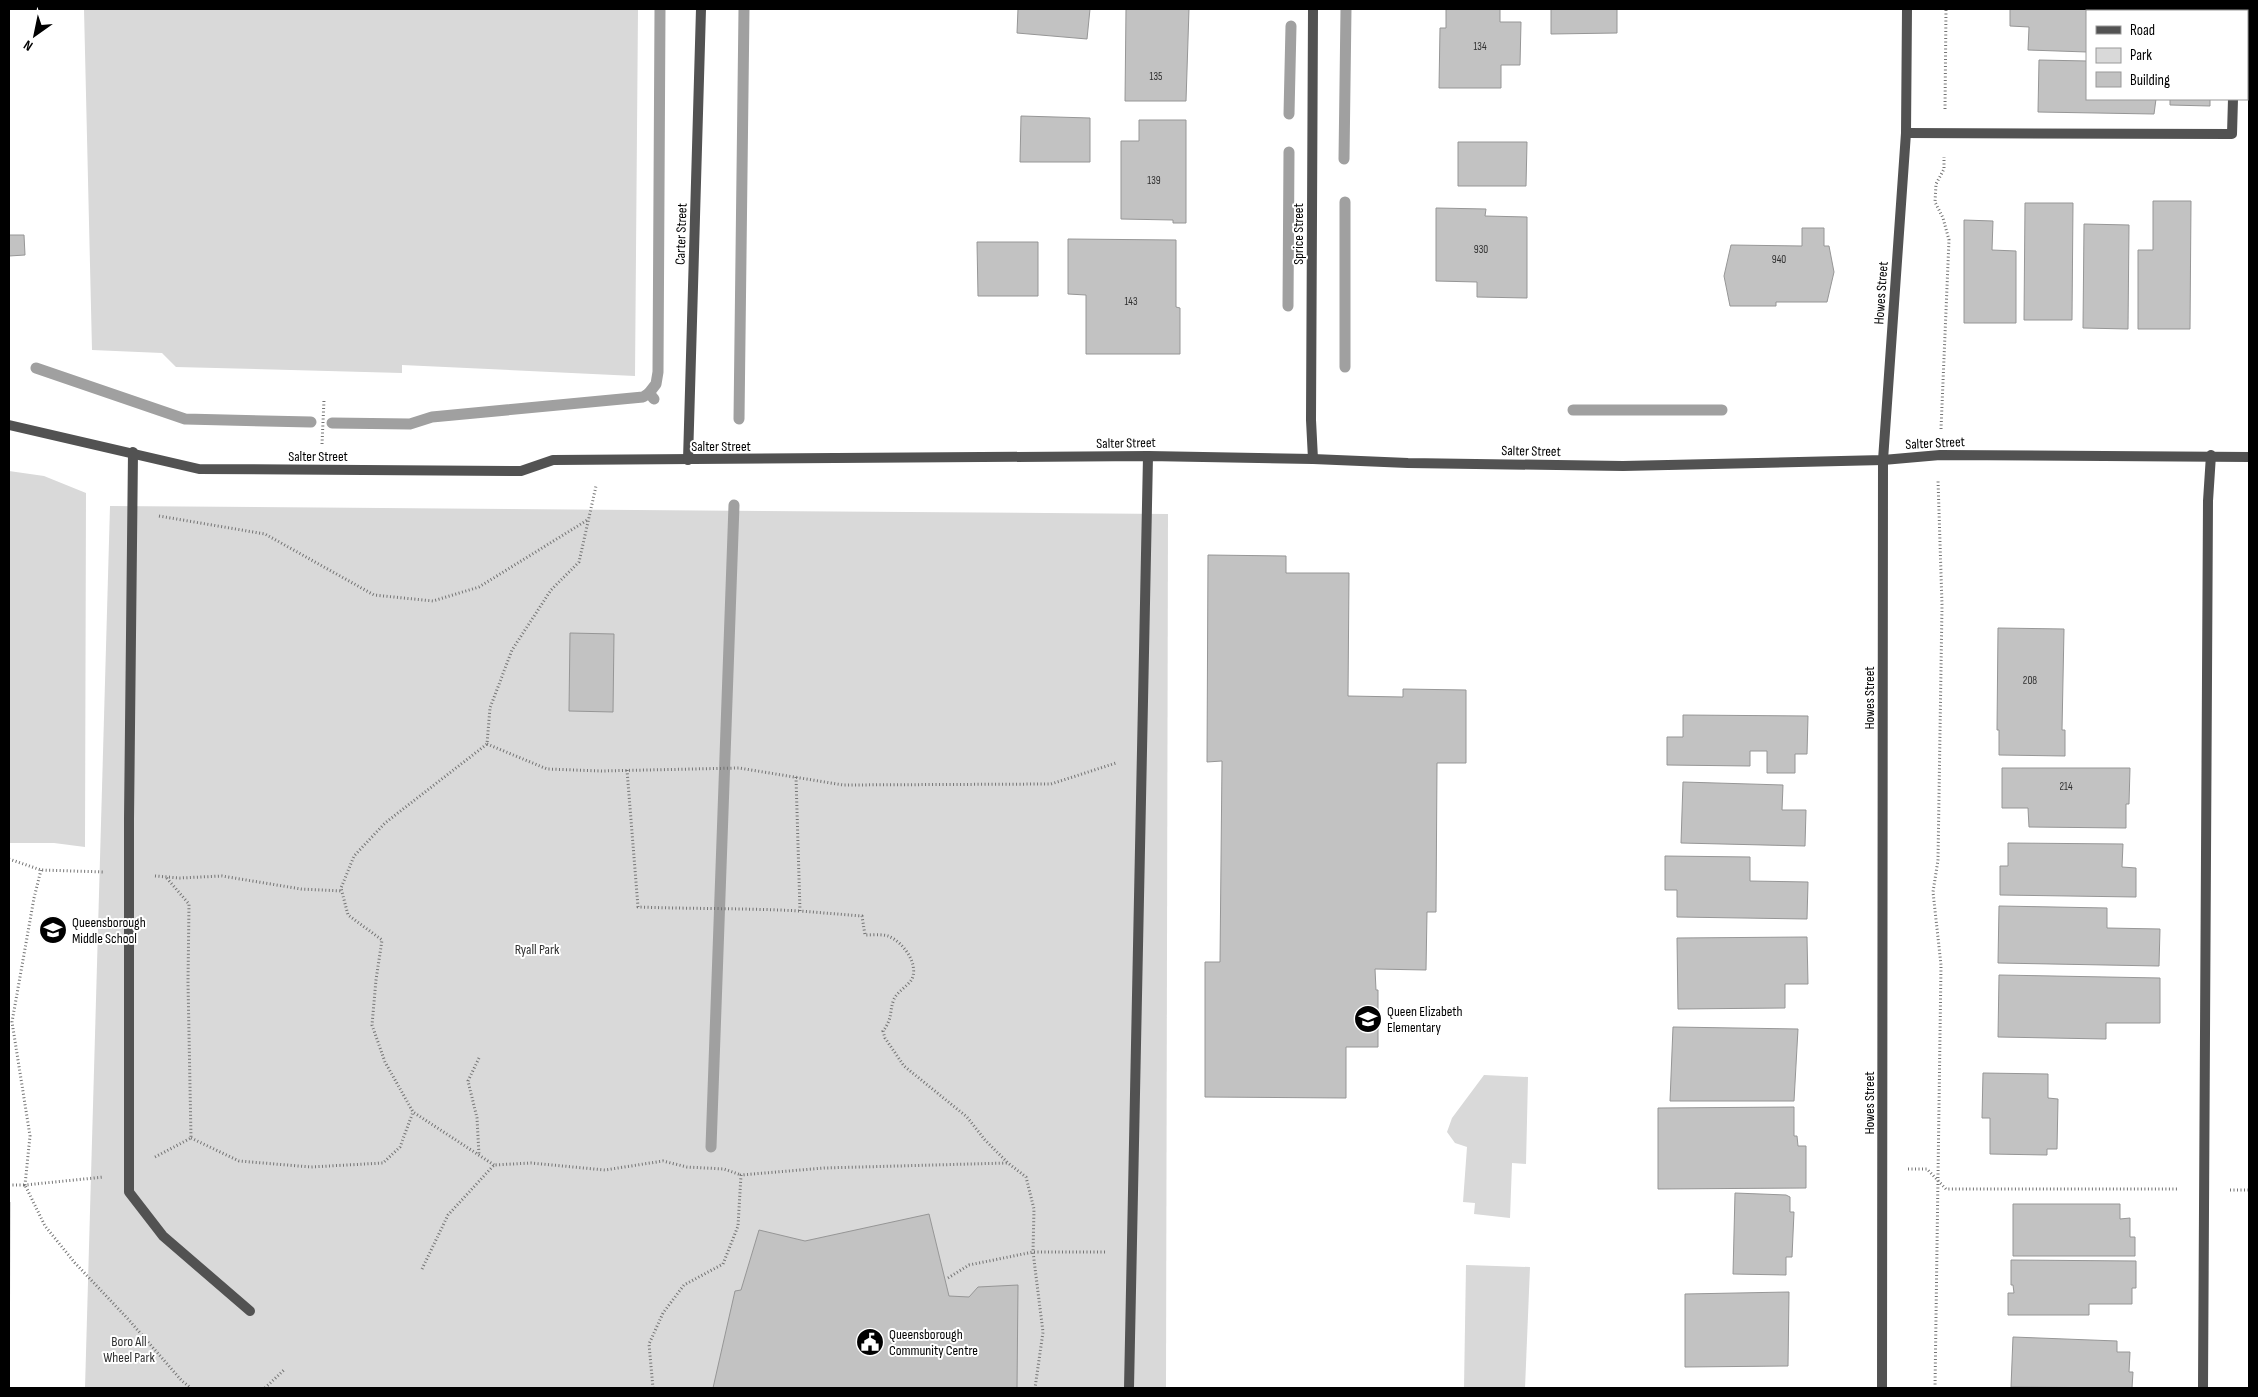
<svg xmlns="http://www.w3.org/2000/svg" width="2258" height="1397" font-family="'Sofia Sans Condensed',sans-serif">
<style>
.green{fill:#d9d9d9}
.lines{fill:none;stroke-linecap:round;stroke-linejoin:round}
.stream{stroke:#a0a0a0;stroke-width:11}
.building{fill:#c2c2c2;stroke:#969696}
.path{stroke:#747474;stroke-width:3;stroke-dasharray:1 2.5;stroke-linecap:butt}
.lane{stroke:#525252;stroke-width:10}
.street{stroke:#525252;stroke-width:10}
.labels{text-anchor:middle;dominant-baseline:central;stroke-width:4;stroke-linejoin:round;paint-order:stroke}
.number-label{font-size:11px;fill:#303030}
.street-label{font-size:14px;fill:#000;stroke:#fff}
.poi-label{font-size:14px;fill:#000;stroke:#fff;text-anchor:start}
.park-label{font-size:14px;fill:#303030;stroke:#fff}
</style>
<rect width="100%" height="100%" fill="#fff"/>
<g class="green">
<path d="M84,9H638L635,376L402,365V373L176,367L162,353L92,350Z"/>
<path d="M9,471L44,476L86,493L85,847L54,843H9Z"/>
<path d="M110,506L1168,514L1166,1388H85Z"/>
<path d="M1484,1075L1528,1077L1526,1164L1512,1163L1510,1218L1474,1214L1475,1203L1463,1202L1467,1147L1455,1143L1447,1132L1452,1118Z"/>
<path d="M9,1202H11L10,1305L9,1304Z"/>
<path d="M1466,1265L1530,1267L1525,1388H1464Z"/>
</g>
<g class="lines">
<g class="stream">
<path d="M1289,114L1291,26"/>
<path d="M1344,159L1346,9"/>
<path d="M1345,202V367"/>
<path d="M1288,306L1289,152"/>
<path d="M36,368L185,419L311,422"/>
<path d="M649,393L656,384L658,372L660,9"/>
<path d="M1573,410H1722"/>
<path d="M739,419L744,9"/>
<path d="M332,423L410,424L432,417L643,397L649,393L654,399"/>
<path d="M711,1147L734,505"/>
</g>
</g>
<g class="building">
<path d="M1018,9H1090L1087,39L1017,33Z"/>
<path d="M1126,9H1189L1186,101H1125Z"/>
<path d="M1446,9H1500V22H1521L1520,65H1501V88H1439L1440,28H1446Z"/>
<path d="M1551,9H1617V33L1551,34Z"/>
<path d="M2010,9H2154V11H2087V52L2028,50L2029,27L2010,26Z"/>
<path d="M2039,60L2087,61V99H2156L2154,114L2038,112Z"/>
<path d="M2170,99H2210V106L2170,105Z"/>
<path d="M1021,116L1090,118V162H1020Z"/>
<path d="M1139,120H1186V223H1173V220L1121,219V141H1139Z"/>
<path d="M1458,142H1527L1526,186H1458Z"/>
<path d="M2153,201H2191L2190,329H2138V250H2153Z"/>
<path d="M2025,203H2073L2072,320H2024Z"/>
<path d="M1436,208L1486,209L1485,216L1527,217V298L1477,297V282L1436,281Z"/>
<path d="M1964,220L1993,221L1992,250L2016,251V323H1964Z"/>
<path d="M2084,224L2129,225L2128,329L2083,328Z"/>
<path d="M1802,228H1824V246H1829L1834,272L1827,302H1776V306H1730L1724,276L1731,245L1802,246Z"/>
<path d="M9,235H24L25,255L9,256Z"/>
<path d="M1068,239L1176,240V307L1180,308V354H1086V295L1068,294Z"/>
<path d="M977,242H1038V296H978Z"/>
<path d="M1208,555L1286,556V573H1349L1348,696L1403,697V689L1466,690V763H1437L1436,912H1427L1426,970L1375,969L1376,990H1378V1047H1346V1098L1205,1097V962H1220L1222,761L1207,762Z"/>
<path d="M1998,628L2064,629L2062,730H2065V756L1999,755V730H1997Z"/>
<path d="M570,633L614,634L613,712L569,711Z"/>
<path d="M1683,715L1808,716L1807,754H1795V773H1767V751H1750V766L1667,765V737H1683Z"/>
<path d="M2002,768H2130L2129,804H2126V828L2029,827L2028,808H2002Z"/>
<path d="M1683,782L1783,785L1782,810H1806L1805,846L1681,843Z"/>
<path d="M2008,843L2123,844L2122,867L2136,868V897L2000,895V866H2008Z"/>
<path d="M1665,856L1750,857V881L1808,882L1807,919L1677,917V890H1665Z"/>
<path d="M1999,906L2107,908V928L2160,929L2159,966L1998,963Z"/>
<path d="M1807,937L1808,984H1785V1008L1678,1009L1677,938Z"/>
<path d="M1999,975L2160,978V1023H2106V1039L1998,1037Z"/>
<path d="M1673,1027L1798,1029L1794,1101H1670Z"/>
<path d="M1983,1073L2048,1074V1098L2058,1099L2057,1149H2047V1155L1990,1154V1118H1982Z"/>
<path d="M1794,1107V1136H1797L1798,1146H1806V1188L1658,1189V1108Z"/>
<path d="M1735,1193L1786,1195L1790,1197V1212H1794L1792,1257H1786V1275L1733,1274Z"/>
<path d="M2013,1204H2120V1219L2130,1218V1237H2135V1256H2013Z"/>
<path d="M929,1214L949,1296L969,1297L978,1287L1018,1285L1017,1388H713L735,1291L741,1290L759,1230L805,1241Z"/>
<path d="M2011,1260L2136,1261V1288H2132V1304H2089V1315H2008V1293H2014L2013,1285H2011Z"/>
<path d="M1789,1292L1788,1366L1685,1367V1294Z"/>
<path d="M2013,1337L2117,1341V1352H2130L2129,1372H2133L2132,1388L2011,1387Z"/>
</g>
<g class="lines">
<g class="path">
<path d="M1945,109L1946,9"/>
<path d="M1941,429L1949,240L1943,218L1935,202L1936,184L1944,169V157"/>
<path d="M322,444L324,400"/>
<path d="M159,516L265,534L374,595L433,601L479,587L589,519"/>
<path d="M487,744L547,769L601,771L739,768L843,785L1051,784L1116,763"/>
<path d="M627,770L638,907C692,909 746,908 800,911"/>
<path d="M796,777L800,911L862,916L865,935C872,935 881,934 888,936C902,941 919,963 912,979C908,986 897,992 894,999C889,1012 893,1018 883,1031L885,1038L904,1066L967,1117L985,1140L1008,1163L1026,1177L1034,1209L1033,1252L1043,1332L1035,1388"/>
<path d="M9,859L41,870L104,872"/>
<path d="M41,870L34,898L12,1022L30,1136L25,1185L104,1177"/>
<path d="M155,876L180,878L222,876L301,889L342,891"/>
<path d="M479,1058L468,1081L477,1118L479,1155"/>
<path d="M191,1138L239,1161L311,1167L383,1163L400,1147L413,1112"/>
<path d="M155,1157L191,1138L188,982L189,904L165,876"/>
<path d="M494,1165L413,1112L385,1062L372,1025L376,980L382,940L348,915L341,888L354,856L385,823L487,744L490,708L512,650L551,590L579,562L596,486"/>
<path d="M1908,1169H1927L1946,1189H2179"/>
<path d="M9,1185H25L45,1226L75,1263L128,1319L182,1381L191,1388"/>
<path d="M2230,1190H2249"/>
<path d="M422,1269L448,1215L494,1165L531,1163L605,1170L663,1161L687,1167L724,1169L741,1175"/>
<path d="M948,1278L969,1265L1033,1252H1105"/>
<path d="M265,1388L285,1369"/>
<path d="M653,1388L649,1344L663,1313L684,1285L723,1264L738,1226L741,1175L824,1168L1007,1163"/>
<path d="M1935,1388L1941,965L1933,892L1938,860L1942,605L1938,480"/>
</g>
<g class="lane">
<path d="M2236,11V9"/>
<path d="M1906,133L2232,134L2233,99"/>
<path d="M133,452L129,819V1192L163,1236L250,1311"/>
<path d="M1129,1388L1148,456"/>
<path d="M2203,1388L2208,501L2211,455"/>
</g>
<g class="street">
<path d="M9,425L199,469L521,471L553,460L1148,456L1313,459L1408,463L1623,466L1883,460L1940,455L2249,457"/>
<path d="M1313,459L1311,420L1313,9"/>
<path d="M688,460L701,9"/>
<path d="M1882,1388L1883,460L1906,133L1907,9"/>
</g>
</g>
<defs>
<g id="school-disc" transform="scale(1.4375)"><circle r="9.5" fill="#000" stroke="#fff"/><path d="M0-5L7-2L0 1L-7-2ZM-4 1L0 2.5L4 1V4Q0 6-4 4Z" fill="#fff"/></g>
<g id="civic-disc" transform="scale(1.4375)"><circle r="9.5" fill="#000" stroke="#fff"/><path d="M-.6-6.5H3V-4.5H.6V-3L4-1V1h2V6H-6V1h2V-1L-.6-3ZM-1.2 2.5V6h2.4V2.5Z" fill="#fff"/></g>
</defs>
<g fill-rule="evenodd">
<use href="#school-disc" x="53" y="930"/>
<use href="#school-disc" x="1368" y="1019"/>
<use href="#civic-disc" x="870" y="1342"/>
</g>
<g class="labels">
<g class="number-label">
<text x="1480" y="46">134</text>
<text x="1156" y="76">135</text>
<text x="1154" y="180">139</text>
<text x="1481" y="249">930</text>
<text x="1779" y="259">940</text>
<text x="1131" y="301">143</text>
<text x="2030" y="680">208</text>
<text x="2066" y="786">214</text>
</g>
<g class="street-label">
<text transform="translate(681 234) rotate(-88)">Carter Street</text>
<text transform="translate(1298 234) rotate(-90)">Sprice Street</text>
<text transform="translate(1881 293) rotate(-86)">Howes Street</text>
<text transform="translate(1126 443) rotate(-1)">Salter Street</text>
<text transform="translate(1935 443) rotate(-3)">Salter Street</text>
<text x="721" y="446">Salter Street</text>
<text transform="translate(1531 451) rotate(1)">Salter Street</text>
<text x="318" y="456">Salter Street</text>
<text transform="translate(1869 698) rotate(-90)">Howes Street</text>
<text transform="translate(1869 1103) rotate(-90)">Howes Street</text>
</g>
<g class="poi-label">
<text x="72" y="922">Queensborough<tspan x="72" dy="16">Middle School</tspan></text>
<text x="1387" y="1011">Queen Elizabeth<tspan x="1387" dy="16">Elementary</tspan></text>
<text x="889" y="1334">Queensborough<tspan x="889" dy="16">Community Centre</tspan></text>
</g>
<g class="park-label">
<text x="537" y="949">Ryall Park</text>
<text x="129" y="1341">Boro All<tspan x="129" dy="16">Wheel Park</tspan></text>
</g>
</g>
<rect width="2258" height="1397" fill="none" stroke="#000000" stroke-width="20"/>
<rect x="2086" y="10" width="162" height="90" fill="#ffffff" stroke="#999999"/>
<rect x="2096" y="26" width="25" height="8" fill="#525252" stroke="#999999"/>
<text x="2130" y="35" font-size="15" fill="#000000">Road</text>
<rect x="2096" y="48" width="25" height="15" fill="#d9d9d9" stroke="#999999"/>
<text x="2130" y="60" font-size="15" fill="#000000">Park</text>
<rect x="2096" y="72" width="25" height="15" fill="#c2c2c2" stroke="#999999"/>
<text x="2130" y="85" font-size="15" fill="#000000">Building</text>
<g transform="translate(35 35) rotate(213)" stroke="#ffffff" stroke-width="4" paint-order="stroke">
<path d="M0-4L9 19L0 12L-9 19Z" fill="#000000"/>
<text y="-8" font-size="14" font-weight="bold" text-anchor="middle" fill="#000000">N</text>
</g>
</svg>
